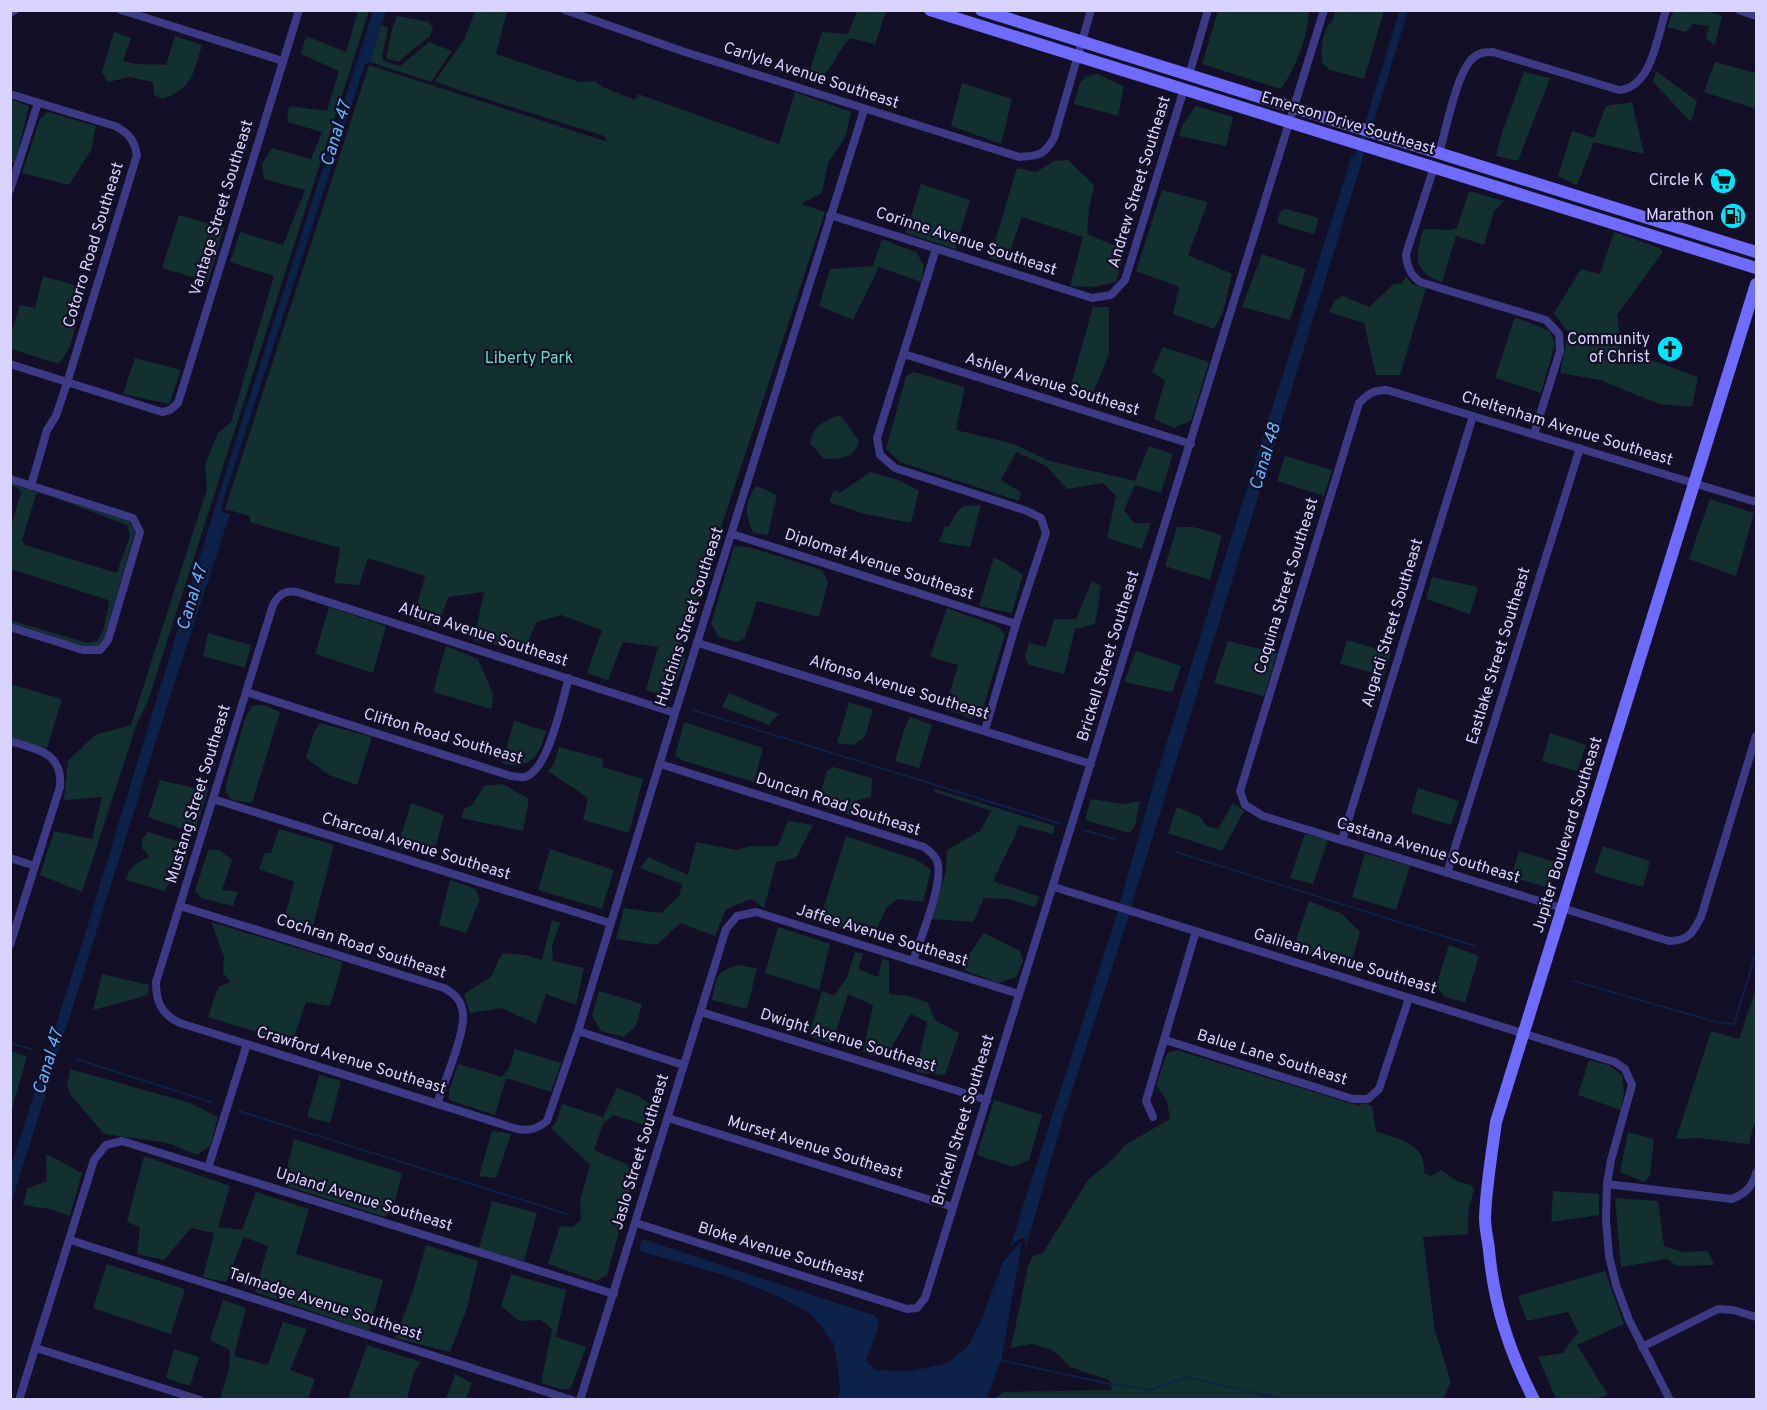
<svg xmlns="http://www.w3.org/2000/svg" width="1767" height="1410" font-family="Overpass,sans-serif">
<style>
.green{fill:#12302f}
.water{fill:#0c2248}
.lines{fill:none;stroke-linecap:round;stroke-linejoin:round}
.stream{stroke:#0c2248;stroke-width:2}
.canal{stroke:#0c2248;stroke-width:8}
.street{stroke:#3d3a85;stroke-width:8}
.secondary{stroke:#6f6bff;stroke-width:12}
.labels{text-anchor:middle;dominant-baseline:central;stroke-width:4.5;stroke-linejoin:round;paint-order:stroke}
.street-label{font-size:16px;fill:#d9d4ff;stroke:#130f26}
.poi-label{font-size:16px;fill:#d9d4ff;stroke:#130f26;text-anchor:end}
.park-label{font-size:16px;fill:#5fe0c0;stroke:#130f26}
.water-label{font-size:18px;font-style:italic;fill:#62b6ff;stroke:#130f26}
</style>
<rect width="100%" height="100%" fill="#130f26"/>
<g class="green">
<path d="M358,11H369L148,701L137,723L82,892L40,875L54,831L92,839L102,797L64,800L68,761L95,735L131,725L207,489L205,464L218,433L231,422L274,276L230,262L240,232L283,245L305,190L264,179L262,164L272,148L311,159L322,132L287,122L289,106L327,111L339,71L301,54L306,36L346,52Z"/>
<path d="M475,11H507L496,54L579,82L595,81L603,87L635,100L638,94L779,144L795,92L851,112L845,138L828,163L822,193L801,204L825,212L682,646L685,661L670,697L646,690L658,647L623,642L608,680L587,673L602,630L561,615L537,622L524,650L474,640L484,592L448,597L438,627L413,620L425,576L368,558L359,585L334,583L340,548L250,522V516L225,509L369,65L608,142L604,136L458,90L435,81L465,38Z"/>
<path d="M857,11H886L875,44L850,38C834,53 832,81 807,80L822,32L848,34Z"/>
<path d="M1218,11H1309C1307,39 1297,65 1281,89L1202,64Z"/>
<path d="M1335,11H1384L1364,79L1330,70L1323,64C1320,51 1322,29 1333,20Z"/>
<path d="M1674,11H1706L1722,16L1715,45L1706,39L1709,26L1693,24L1686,32L1667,27Z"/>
<path d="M397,16L429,22L433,28L430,36L398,62L386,58L392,29Z"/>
<path d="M381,25L388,28L382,57L384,61L400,66L429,42L452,51L431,82L370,62Z"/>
<path d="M114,32L131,38L123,61L137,64L166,65L175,36L202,45C193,74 193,87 163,99L154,95L153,82L129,77L108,82L102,72Z"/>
<path d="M1715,62L1756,73V109L1704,92Z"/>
<path d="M1656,71L1697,101L1691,122L1653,82Z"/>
<path d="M1524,72L1550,78L1518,161L1496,156L1502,133Z"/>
<path d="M1097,74L1124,86L1118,116L1074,104L1079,85L1086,76Z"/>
<path d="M962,83L1012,99L1001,144L951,126Z"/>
<path d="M10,99L29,106L15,163L11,161Z"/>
<path d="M1632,102L1644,154L1594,142L1577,185L1558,176L1572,131L1594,138L1606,106Z"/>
<path d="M1196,106L1233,117L1226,146L1179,136L1183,124Z"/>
<path d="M48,112L96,126L91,150L69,185L22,173L40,119Z"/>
<path d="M1068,160L1094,185L1089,209L1087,234L1125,250L1116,282L1094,287L1070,286L1083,237L1022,217L1006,262L990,258L1017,168L1036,172L1054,161Z"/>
<path d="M921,184L970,200L955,249L906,233Z"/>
<path d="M1162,190L1208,202L1188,255L1232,274L1223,312L1214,329L1173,314L1179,287L1136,271Z"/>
<path d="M1469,191L1504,201L1494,211L1484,245L1456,236L1442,282C1411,270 1416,257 1423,230C1436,227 1443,233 1457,228Z"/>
<path d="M1286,209L1319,218L1314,234L1279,224L1277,219L1281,211Z"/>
<path d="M179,215L224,228L208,282L162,268Z"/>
<path d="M1614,232L1659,248L1663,252L1617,315L1622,349L1698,377L1692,407L1659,404L1600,380L1560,373L1568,332L1554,313L1581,269L1600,274Z"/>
<path d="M882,239L917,253L924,266L921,282L879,267L853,320L819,306L830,269L873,266Z"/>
<path d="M1262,254L1306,269L1290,320L1242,307Z"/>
<path d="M43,276L85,288L70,347L59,364L11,349V334L20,305L35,308Z"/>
<path d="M1406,276L1412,284L1426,288L1400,375H1376L1364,323L1329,312L1335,300L1343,296L1369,307L1394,284H1401Z"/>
<path d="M1093,307H1109V354L1091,398L1069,392Z"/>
<path d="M1516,318L1550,331L1555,344L1541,393L1495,378L1514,319Z"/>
<path d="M1163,347L1209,362L1191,421L1174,428L1154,419L1165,381L1152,372Z"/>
<path d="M135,358L181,370L169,404L123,394Z"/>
<path d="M914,372L965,387L956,430L1014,444L1050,461L1135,481L1149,446L1173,454L1161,493L1135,485L1124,510L1134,523H1151L1142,549L1107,538L1116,496L1103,483L1067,489L1046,466L1016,452L1001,480L1021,492L1019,501L900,462L886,449L906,376Z"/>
<path d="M840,415L859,441C853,460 842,458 824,459L810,443C814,424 823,422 840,415Z"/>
<path d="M1285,456L1332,470L1324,496L1277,481Z"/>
<path d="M870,472L899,480L919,491L911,523L865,514L829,502L834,490L840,493Z"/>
<path d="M11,484L39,493L36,495L22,540L25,545L117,573L130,535L127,525L53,497L129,521L135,532L104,638L98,646H84L11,623L10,620L87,643L97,641L103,631L109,604L108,600L11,569V527L21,492L18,488L11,486Z"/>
<path d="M756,486L777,495L768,535L753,533C745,512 743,505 756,486Z"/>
<path d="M1710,499L1754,513L1736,576L1689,559Z"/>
<path d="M981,505L970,547L939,542L945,526L949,527L954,516L963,506Z"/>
<path d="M1177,527H1193L1222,535L1210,580L1165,566Z"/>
<path d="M734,546L749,547L822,570L828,582L819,617L757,601L745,638L737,642L719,637L711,624Z"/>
<path d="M994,557L1023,574L1012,613L979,606Z"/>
<path d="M1432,577L1478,587L1470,614L1426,599Z"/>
<path d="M1092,581L1101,586L1095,624L1075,629L1064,674L1029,665L1025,657L1029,643L1046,647L1054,619H1076Z"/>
<path d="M329,607L386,626L373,673L315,654Z"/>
<path d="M947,608L999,627L1005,635L981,715L970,718L945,708L958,665L930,657Z"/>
<path d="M208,633L251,645L245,668L203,656Z"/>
<path d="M1347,640L1391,653L1384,676L1340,664Z"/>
<path d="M1228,641L1277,653L1264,696L1214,683Z"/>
<path d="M446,646L478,659L493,694L492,709L433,692Z"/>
<path d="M1136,651L1181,666L1172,692L1124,682Z"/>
<path d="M10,684L62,699L47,748L11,737Z"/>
<path d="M729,693L779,714L769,725L722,707Z"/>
<path d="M849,702L873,710L865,737L853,745L837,743Z"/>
<path d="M264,705L280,712L252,803L232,800L226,792V784L245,719L252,706Z"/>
<path d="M910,717L932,725L919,768L895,761L904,730Z"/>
<path d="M514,721L546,731C539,757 530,770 502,763Z"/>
<path d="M684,722L763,748L754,782L684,761L675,756Z"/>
<path d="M320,723L372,737L357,785L329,775L306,758L314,732Z"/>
<path d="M1550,733L1586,745L1577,771L1542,761Z"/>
<path d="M559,747L603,759L602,767L643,779L629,833L583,820L588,798L548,771L554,764Z"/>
<path d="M833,767L872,778L871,797L854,801L851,815L817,805L827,771Z"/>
<path d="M160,780L208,791L194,833L148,817Z"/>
<path d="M503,784L529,799L523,831L461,818L465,808L472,805L484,786Z"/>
<path d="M1418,788L1459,801L1451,825L1411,813Z"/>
<path d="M935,789L1055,826L1053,834L1018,825L1015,836L993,881L1040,897L1035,907L1008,899L984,898L973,922L932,919L946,871L947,850L980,831L991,811L935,792Z"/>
<path d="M1091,799L1123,804L1140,801L1135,825L1130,833L1085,820Z"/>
<path d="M411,803L444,815L433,857L397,848Z"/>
<path d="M1233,803L1244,811L1222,851L1168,833L1177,807L1199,816L1207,826L1218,829Z"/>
<path d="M788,821L813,825L796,858L776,862L764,908L751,899L726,909L715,936L680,923L657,945L616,939L624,908L661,913L679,896L682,884L640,868L648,857L688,875L696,842L736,850L750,846H778Z"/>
<path d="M279,829L334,845L312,930L283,924L294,882L259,869L265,853H271Z"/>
<path d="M148,832L190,845L183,871L168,885L165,891L126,880C130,866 137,862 150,857L142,848V840Z"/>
<path d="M1305,834L1328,840L1313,884L1290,878Z"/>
<path d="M846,836L917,860L931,870L923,902L897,899L887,907L873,937L825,925L821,916Z"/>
<path d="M1603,846L1650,861L1643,887L1594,873Z"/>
<path d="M550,849L614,870L602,909L538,890Z"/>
<path d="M208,850H219L232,860L222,890L238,892L233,906L201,898L195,891Z"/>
<path d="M1519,851L1555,862L1549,888L1511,877Z"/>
<path d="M1365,853L1410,866L1396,910L1352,897Z"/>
<path d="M450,880L475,889L480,899L466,933L439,925Z"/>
<path d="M1309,901L1342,914L1360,932L1350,967L1293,949Z"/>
<path d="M552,920L560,923L552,946L553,961L584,968L576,1005L546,994L536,1024L502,1008L470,1013L464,994L491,977L502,953L525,955L542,960Z"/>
<path d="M211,922L343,962L330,1006L306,1002L292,1043L208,1017L218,987L231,982L223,973L224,957Z"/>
<path d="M778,927L830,944L819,990L765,973Z"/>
<path d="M984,933L1020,951L1023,961L1016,977L998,983L964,970L968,956Z"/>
<path d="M1449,945L1479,956L1465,1003L1444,996L1436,986Z"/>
<path d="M855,952L863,954L858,969L878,977L883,958L889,962V994L910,996L928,1003L935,1020L959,1033L945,1075L916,1072L927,1022L911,1014L887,1055L863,1052L873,1005L848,994L832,1044L809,1036L822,991L834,996L847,977Z"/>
<path d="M738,965L757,968L747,1009L712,1000C716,980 715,971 738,965Z"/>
<path d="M102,974L149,985L148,995L93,1010Z"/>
<path d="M1756,988V1123L1754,1124L1749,1144L1698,1138L1676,1139L1711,1031L1739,1039Z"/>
<path d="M599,991L642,1004L636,1026L624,1037L601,1031L592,1016Z"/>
<path d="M515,1049L561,1063L551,1092L506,1078L495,1115L449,1100V1091L458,1064L502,1077L510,1066Z"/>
<path d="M1177,1050L1359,1106L1363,1103L1372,1106L1376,1131C1399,1140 1427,1143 1424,1173L1432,1176L1441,1170L1457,1181L1471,1185L1474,1189L1468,1212V1234L1423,1237L1435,1331L1451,1382L1443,1399L992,1400L1004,1392L1112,1390L1109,1380L1070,1367L1059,1355L1050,1349L1031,1344L1011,1348L1028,1266L1033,1256L1043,1253L1088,1180L1114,1158L1125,1145L1170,1119L1167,1101L1156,1085L1167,1053Z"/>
<path d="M11,1051L27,1057L11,1112L10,1051Z"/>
<path d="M1589,1060L1608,1065L1622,1075L1624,1090L1621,1110L1578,1095Z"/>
<path d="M70,1069L190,1103L218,1117L210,1146L197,1155L168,1143L104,1134L71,1095L67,1086Z"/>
<path d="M319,1075L341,1081L330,1123L307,1117Z"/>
<path d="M617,1088L637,1095L656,1108L651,1127L613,1115L603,1124L594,1150L628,1165L634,1179L607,1275L596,1281L548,1264L560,1226L573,1227L581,1220L580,1201L590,1165L551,1128L556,1123L562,1104L603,1117Z"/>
<path d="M994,1100L1042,1115L1029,1160L1013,1167L977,1155Z"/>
<path d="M492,1131L511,1134L496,1178L479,1176Z"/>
<path d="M1628,1132L1654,1139L1650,1176L1644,1182L1620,1172Z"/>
<path d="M294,1139L402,1173L393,1209L385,1217L283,1185Z"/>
<path d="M46,1154L82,1173L70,1216L50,1209L23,1205L27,1189L47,1181Z"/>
<path d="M144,1156L230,1186L218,1227L242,1230L256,1192L309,1209L296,1254L383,1280L369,1331L255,1292L268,1246L244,1237L226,1282L203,1277L214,1233L191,1228L164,1260L137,1254L140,1227L127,1222Z"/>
<path d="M1553,1191L1599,1194V1215L1551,1222Z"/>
<path d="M1615,1198L1658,1201L1664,1246L1682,1252L1708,1251L1714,1265L1677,1266L1667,1259L1621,1267Z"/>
<path d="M492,1201L537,1213L524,1261L479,1248Z"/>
<path d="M426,1245L478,1261L467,1308L450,1352L395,1338L413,1291Z"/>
<path d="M107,1264L185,1289L171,1334L93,1308Z"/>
<path d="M1605,1271L1624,1324L1577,1345L1608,1395L1594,1399H1556L1538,1357L1563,1353L1578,1332L1568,1312L1527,1321L1518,1296Z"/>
<path d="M511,1274L566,1290L556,1337L586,1347L571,1388L562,1390L541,1383L552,1329L541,1320L519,1321L501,1306Z"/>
<path d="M223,1300L246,1308L234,1356L268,1365L283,1322L307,1329L290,1370L315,1379L308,1399H220L229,1369L230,1350L210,1340Z"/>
<path d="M367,1345L421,1362L414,1372L407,1399H348Z"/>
<path d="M174,1349L199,1357L190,1386L166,1378Z"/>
<path d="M455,1374L472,1383L466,1399H446Z"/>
</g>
<g class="water">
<path d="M373,11H386L370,62L365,64L221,507L223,512L230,514L167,706L11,1204V1166L85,934L228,465Z"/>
<path d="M1352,155L1363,158L1131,907L1120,903L1153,786Z"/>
<path d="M1118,911L1129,915L1063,1119L1025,1250L1026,1242L1023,1238H1020L1010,1247Z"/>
<path d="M642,1239L873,1315L879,1319L877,1332L866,1360L875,1370L912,1371L948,1363L968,1346L981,1321L1003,1262L1022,1241L1002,1356L987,1399H838L840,1386L834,1344L812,1315L780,1297L727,1276L639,1251Z"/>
</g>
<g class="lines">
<g class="stream">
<path d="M693,710L1062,824"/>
<path d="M1083,830L1116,839"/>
<path d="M1176,852L1475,946"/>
<path d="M1574,981L1716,1022L1734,1024L1756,953"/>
<path d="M10,1043L31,1049"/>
<path d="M76,1059L211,1102"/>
<path d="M239,1111L567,1214"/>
<path d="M1000,1360L1100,1382L1151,1390L1186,1377L1285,1400"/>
</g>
<path class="canal" d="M1356,166L1404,10"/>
<g class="street">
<path d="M121,10L283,61"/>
<path d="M565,10L682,51L1019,157C1039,156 1044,155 1054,138L1091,10"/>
<path d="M1739,10L1756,16"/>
<path d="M10,13L15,10"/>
<path d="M1189,75L1208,10"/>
<path d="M10,94L115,126C129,133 134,140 137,155L67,383L56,416L47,430L31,486"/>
<path d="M1439,153C1446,130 1456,76 1471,60C1477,53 1484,52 1493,52L1619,90C1652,87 1657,37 1666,10"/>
<path d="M1434,167L1406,254C1407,267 1410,274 1420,282L1546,320L1559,334L1560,351L1534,434"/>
<path d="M10,190L38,103"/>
<path d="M830,215L1092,298L1111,295L1125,280L1184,89"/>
<path d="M936,249L877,438L880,455L895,468L1027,511L1041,518L1046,533L1016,624L985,730"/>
<path d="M904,354L1191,444"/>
<path d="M10,364L162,412L170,410L178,403L299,10"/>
<path d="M10,479L133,518L140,532L108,640L100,650H83L10,627"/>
<path d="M1756,502L1387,390C1373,390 1368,394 1359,403L1240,791L1245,805L1263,816L1669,941C1688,941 1693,933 1701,917L1756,736"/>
<path d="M732,534L1016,624"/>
<path d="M698,643L1091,764"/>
<path d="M246,692L511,776C515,776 521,778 525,777C549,770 562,700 569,678"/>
<path d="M675,713L297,592C285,590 279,594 273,605L156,982C156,1002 161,1014 180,1023L517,1129C530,1131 537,1129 547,1121L578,1031L675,713L864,110"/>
<path d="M10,741C38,750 63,752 60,787L10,945"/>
<path d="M660,764L924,847C929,851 934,854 937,861C945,881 920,939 913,961"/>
<path d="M213,799L610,923"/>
<path d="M1342,840L1473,416"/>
<path d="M10,858L35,866"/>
<path d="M1447,873L1580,448"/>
<path d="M1054,887L1615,1062L1625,1069L1632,1085L1611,1160L1607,1184L1606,1220L1609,1256L1616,1285L1629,1320L1670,1400"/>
<path d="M180,906L444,988C455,994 462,1001 463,1014C465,1034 444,1083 437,1104"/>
<path d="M701,1012L987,1100"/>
<path d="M578,1031L683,1065"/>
<path d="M1165,1040L1353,1099H1368L1379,1089L1409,998"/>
<path d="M1153,1117L1146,1101L1196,931"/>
<path d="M668,1118L953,1207"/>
<path d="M208,1168L247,1044"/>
<path d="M1607,1184L1732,1199C1746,1193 1752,1187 1756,1173"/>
<path d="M636,1223L907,1309L917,1308L925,1298L1324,10"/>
<path d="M70,1240L572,1400"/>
<path d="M1642,1347L1718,1309L1733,1310L1756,1317"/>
<path d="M36,1348L200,1400"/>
<path d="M19,1400L94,1160L106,1145L122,1141L614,1294"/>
<path d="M580,1400L726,929L737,916L756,912L1019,994"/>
</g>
<g class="secondary">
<path d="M930,10L1756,268"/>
<path d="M981,10L1756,252"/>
<path d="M1534,1400C1509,1351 1494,1305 1489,1250C1488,1240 1485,1229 1485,1218C1486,1186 1492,1153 1496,1122L1756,284"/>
</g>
</g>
<defs>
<g id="supermarket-disc" transform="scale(1.35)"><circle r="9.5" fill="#00e5ff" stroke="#130f26"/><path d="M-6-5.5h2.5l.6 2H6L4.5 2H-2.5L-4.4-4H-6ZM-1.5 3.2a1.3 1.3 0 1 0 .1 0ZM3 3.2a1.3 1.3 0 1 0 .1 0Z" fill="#111"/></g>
<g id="fuel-disc" transform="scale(1.35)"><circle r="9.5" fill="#00e5ff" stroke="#130f26"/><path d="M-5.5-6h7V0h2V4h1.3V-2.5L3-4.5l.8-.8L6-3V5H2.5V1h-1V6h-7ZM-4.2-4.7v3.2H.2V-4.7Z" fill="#111"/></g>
<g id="church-disc" transform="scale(1.35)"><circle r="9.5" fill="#00e5ff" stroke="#130f26"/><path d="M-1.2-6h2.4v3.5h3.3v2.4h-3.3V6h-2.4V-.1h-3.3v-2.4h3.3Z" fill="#111"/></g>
</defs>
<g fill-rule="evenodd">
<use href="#supermarket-disc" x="1723" y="181"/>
<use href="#fuel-disc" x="1733" y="216"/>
<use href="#church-disc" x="1670" y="349"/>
</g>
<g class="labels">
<g class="street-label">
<text transform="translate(811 76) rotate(18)">Carlyle Avenue Southeast</text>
<text transform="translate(1348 124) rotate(17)">Emerson Drive Southeast</text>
<text transform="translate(1140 182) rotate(-73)">Andrew Street Southeast</text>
<text transform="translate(222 208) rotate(-73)">Vantage Street Southeast</text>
<text transform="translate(966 242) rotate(18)">Corinne Avenue Southeast</text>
<text transform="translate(94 245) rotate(-73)">Cotorro Road Southeast</text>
<text transform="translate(1052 385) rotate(17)">Ashley Avenue Southeast</text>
<text transform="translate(1567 429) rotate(17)">Cheltenham Avenue Southeast</text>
<text transform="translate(879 565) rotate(18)">Diplomat Avenue Southeast</text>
<text transform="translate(1287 586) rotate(-73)">Coquina Street Southeast</text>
<text transform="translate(690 617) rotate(-72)">Hutchins Street Southeast</text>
<text transform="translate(1393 623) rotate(-73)">Algardi Street Southeast</text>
<text transform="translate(483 635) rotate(18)">Altura Avenue Southeast</text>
<text transform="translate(1109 656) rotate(-73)">Brickell Street Southeast</text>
<text transform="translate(1499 656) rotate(-73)">Eastlake Street Southeast</text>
<text transform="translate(899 688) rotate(17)">Alfonso Avenue Southeast</text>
<text transform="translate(443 737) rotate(16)">Clifton Road Southeast</text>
<text transform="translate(199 794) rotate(-73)">Mustang Street Southeast</text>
<text transform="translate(838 805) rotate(18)">Duncan Road Southeast</text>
<text transform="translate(1568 835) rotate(-73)">Jupiter Boulevard Southeast</text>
<text transform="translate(416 847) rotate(17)">Charcoal Avenue Southeast</text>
<text transform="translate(1428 851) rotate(17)">Castana Avenue Southeast</text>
<text transform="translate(882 936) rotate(17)">Jaffee Avenue Southeast</text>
<text transform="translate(361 947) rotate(18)">Cochran Road Southeast</text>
<text transform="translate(1345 962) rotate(17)">Galilean Avenue Southeast</text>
<text transform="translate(848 1041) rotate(17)">Dwight Avenue Southeast</text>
<text transform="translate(1272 1058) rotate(17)">Balue Lane Southeast</text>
<text transform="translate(351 1061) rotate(17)">Crawford Avenue Southeast</text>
<text transform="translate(964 1120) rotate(-73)">Brickell Street Southeast</text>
<text transform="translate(815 1148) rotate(17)">Murset Avenue Southeast</text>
<text transform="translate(641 1152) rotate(-73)">Jaslo Street Southeast</text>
<text transform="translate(364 1200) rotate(17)">Upland Avenue Southeast</text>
<text transform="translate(781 1253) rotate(17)">Bloke Avenue Southeast</text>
<text transform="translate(325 1305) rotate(18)">Talmadge Avenue Southeast</text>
</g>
<g class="poi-label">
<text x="1704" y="181">Circle K</text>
<text x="1714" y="216">Marathon</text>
<text x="1650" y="340">Community<tspan x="1650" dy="18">of Christ</tspan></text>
</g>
<g class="park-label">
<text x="529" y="359">Liberty Park</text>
</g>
<g class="water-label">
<text transform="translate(337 134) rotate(-73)">Canal 47</text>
<text transform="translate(1266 457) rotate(-73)">Canal 48</text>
<text transform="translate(193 598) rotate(-73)">Canal 47</text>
<text transform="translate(49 1062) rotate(-73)">Canal 47</text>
</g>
</g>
<rect width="1767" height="1410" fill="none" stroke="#d9d4ff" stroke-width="24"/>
</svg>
